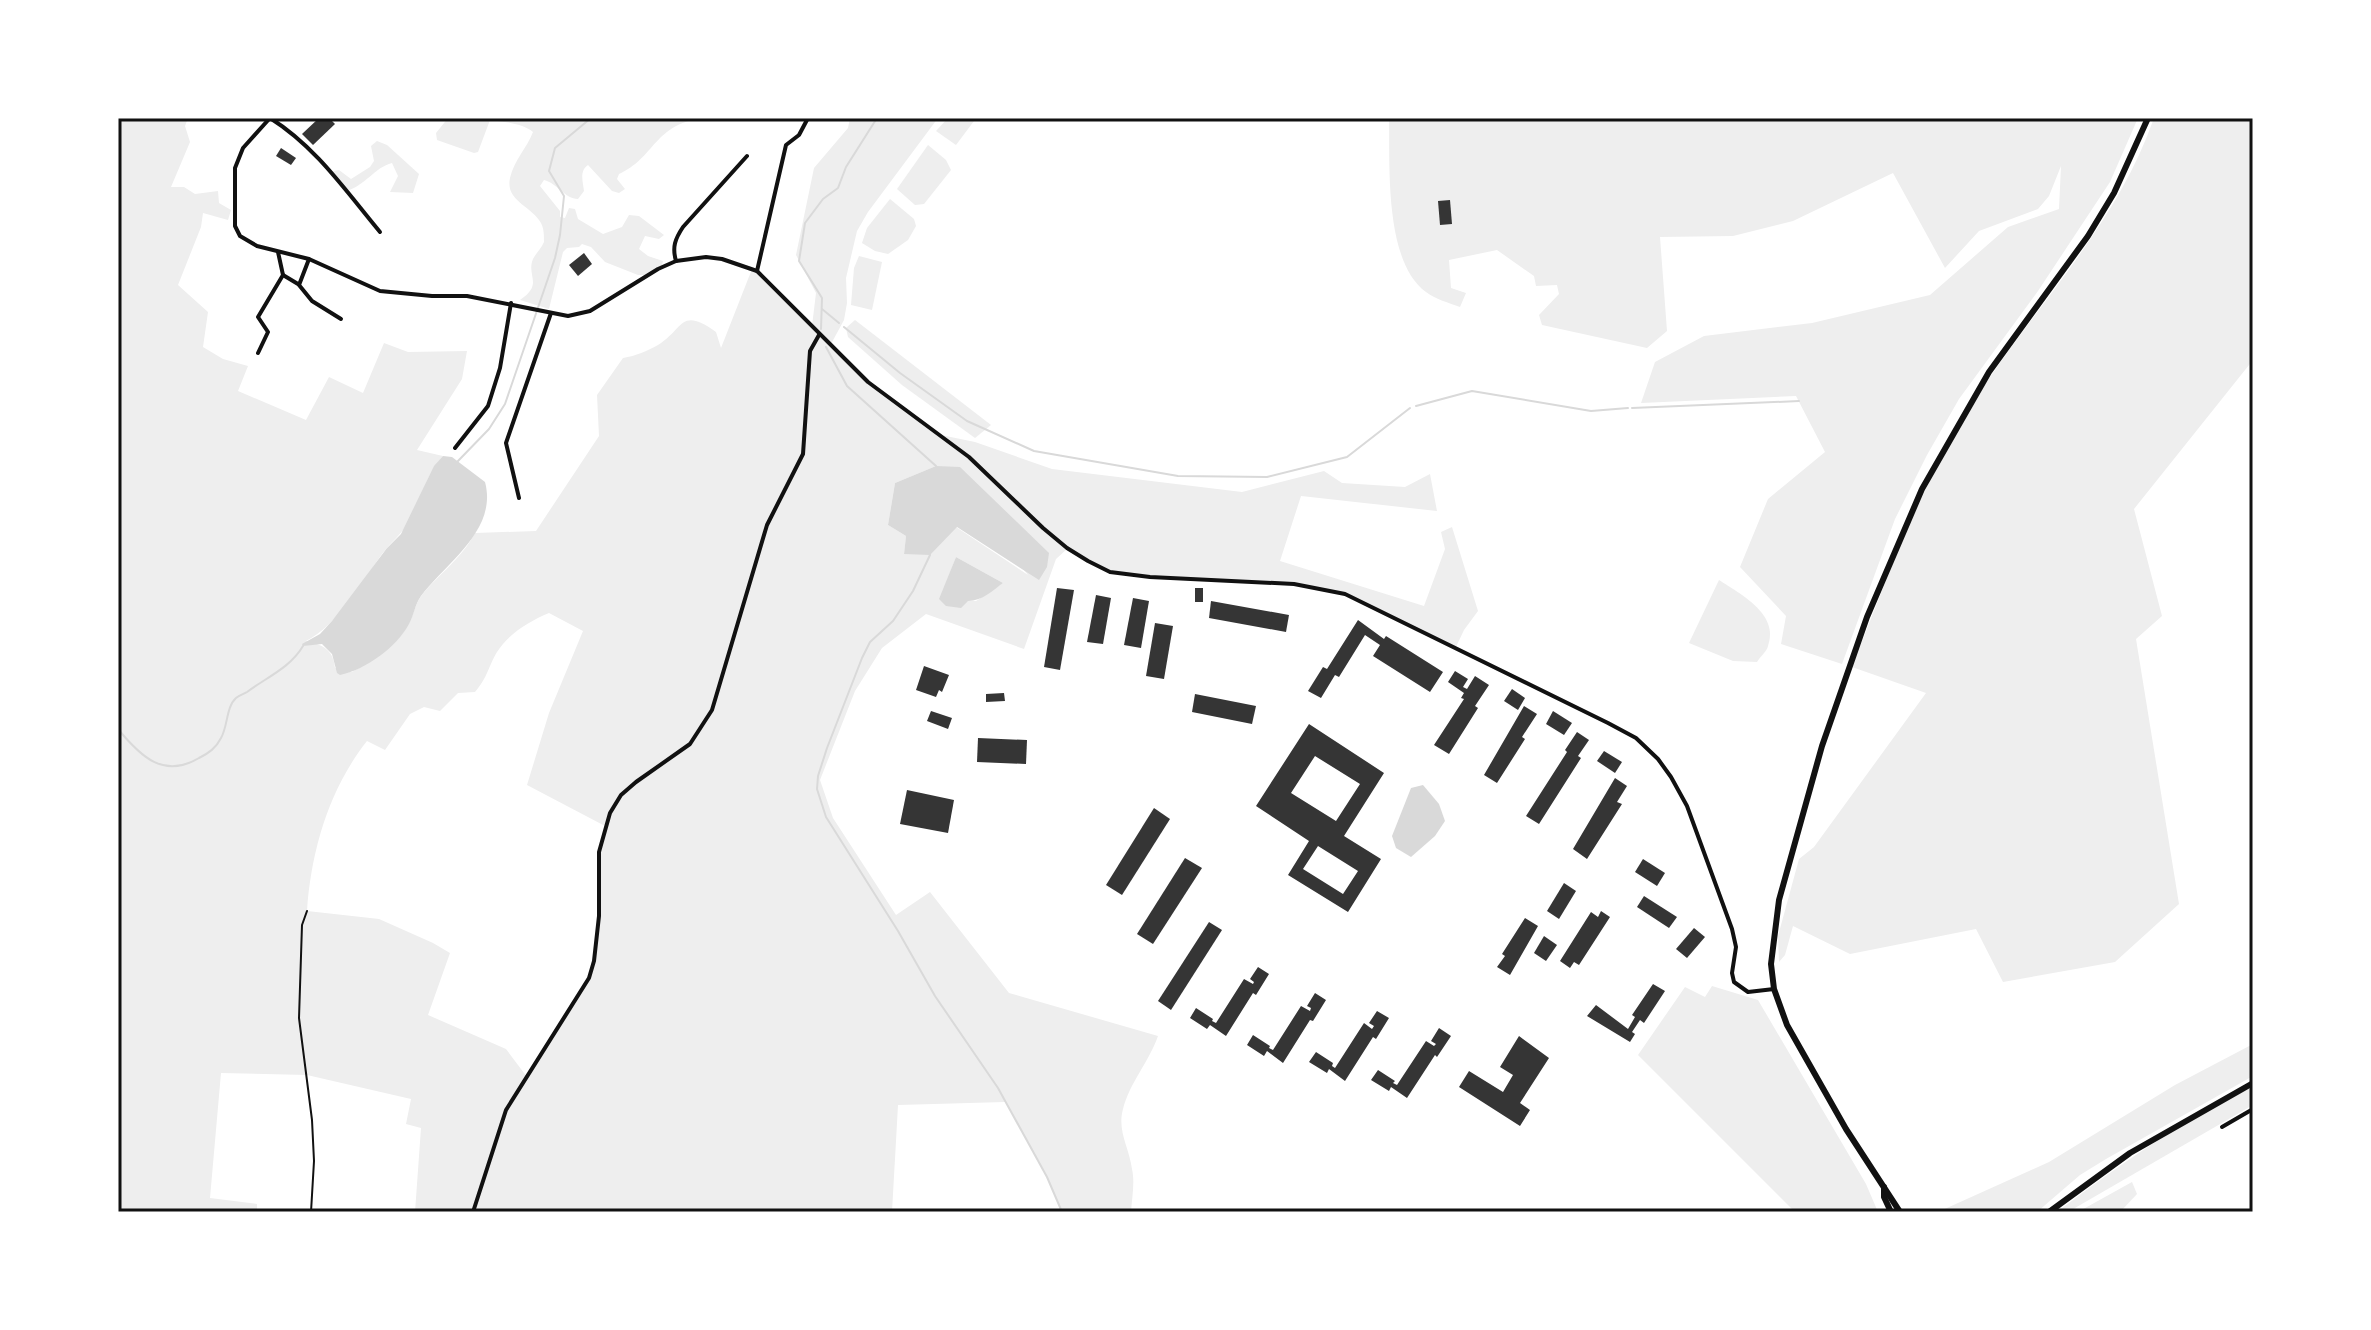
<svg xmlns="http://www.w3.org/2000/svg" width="2371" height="1330" font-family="Commissioner,sans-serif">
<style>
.green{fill:#eee;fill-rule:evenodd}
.water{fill:#d9d9d9}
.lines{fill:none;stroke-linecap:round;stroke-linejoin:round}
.stream{stroke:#d9d9d9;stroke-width:2}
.building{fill:#353535;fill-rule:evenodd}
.path{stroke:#111;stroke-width:2}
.minor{stroke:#111;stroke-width:4}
.primary{stroke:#111;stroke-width:6}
.neatline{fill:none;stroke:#111;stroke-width:3}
</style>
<rect width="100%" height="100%" fill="#fff"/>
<g class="green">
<path d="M118,118H188L185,126L190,142L171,187H184L195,194L218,191L219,203L231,210L228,220L203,213L201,227L178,285L208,312L203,347L223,359L248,366L238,391L306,420L329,377L363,393L384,343L408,352L467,351L462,379L417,450L443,456C426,475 421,499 409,521C402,534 391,542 382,554C361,583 338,625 306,641C323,645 333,649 335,668L352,672C373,660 398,645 409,623C414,614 415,604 422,595C439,574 462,558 475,533L536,531L599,436L597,395L623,358C636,356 647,351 658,345C684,329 680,306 716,332L721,348L752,269L757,271L812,326L816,293L796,255L814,168L848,128L850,118H938L868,212L857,231L846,278L847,303L844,320L831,344L868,382L941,435L975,442L1052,469L1242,492L1324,471L1342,483L1405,487L1430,474L1437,511L1301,496L1280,561L1424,606L1445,549L1441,532L1452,527L1478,611L1464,630L1455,649L1345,594L1294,584L1150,577L1110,572L1067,549L1056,559L1024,649L926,614L882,648L855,691L820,780L833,818L896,915L930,892L1009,993L1158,1036C1149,1062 1130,1082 1123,1109C1117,1131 1129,1147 1132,1169C1135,1182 1132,1198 1131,1212H1062L1047,1177L1005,1102L898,1105L892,1212H415L421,1128L406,1124L411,1099L307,1075L221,1073L210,1198L257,1204V1212H118ZM936,466L1028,575L956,527L904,554L906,536L888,525L895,483ZM956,557L1003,583L976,601L940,599ZM549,613L583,631L549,713L527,785L605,826C594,876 603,928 589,978L527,1077L506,1049L428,1015L450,953L433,943L379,919L307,911C311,851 329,789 367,741L385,750L410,714L424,707L440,711L458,693L475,692C488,677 488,667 497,652C509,633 530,621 549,613Z"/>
<path d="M448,118H703C654,124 655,158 619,174L617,179L625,189L619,193L612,191L588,165C579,171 583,182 584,191L578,199C565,199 557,183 544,180L540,186L560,211V217L565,218L569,208L575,209L578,219L603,234L622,227L629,215L639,216L664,235L659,239L645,236L639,249L648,256L663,261L662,265L646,275H638L605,262L591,247L582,244L579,247L567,248L563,252L549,309L520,300C544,284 526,276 533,259C536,253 541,249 544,242C544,235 544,229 541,223C532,206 505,201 510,178C514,160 527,148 533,132C522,123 504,122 490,120L478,152L474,153L437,140L436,133Z"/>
<path d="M948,118H971L974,121L956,145L936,131Z"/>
<path d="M1389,118H2138L2110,182L2038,291L1959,399L1927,455L1895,519L1842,664L1781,644L1786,616L1740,567L1768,499L1825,452L1796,396L1641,403L1655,362L1704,336L1812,323L1930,295L2008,227L2059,209L2061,166L2049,196L2038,209L1979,231L1945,268L1893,173L1793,221L1733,236L1660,237L1667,331L1647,348L1542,325L1539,315L1559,294L1557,285L1536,286L1534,276L1497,250L1449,260L1451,288L1466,293L1460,307C1449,303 1435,299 1426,292C1384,262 1390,164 1389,118Z"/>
<path d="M2154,118H2253V360L2134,509L2162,616L2136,639L2179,904L2115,962L2003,982L1976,929L1850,954L1793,926L1785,955L1779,962L1778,936L1799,859L1814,847L1926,693L1852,667C1886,581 1918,493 1966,414C2027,314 2115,230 2154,118Z"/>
<path d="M377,141L387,145L419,174L413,193L390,192L398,176L392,163C375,167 365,186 346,191L333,171L339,170L351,179L370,167L374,161L371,146Z"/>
<path d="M928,145L946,160L951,170L924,204L915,205L897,189Z"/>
<path d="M890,199L914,219L916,226L908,240L888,254L875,251L862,243L867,228Z"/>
<path d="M859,256L882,262L872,310L851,305L854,268Z"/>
<path d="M855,320L991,425L975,438L902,385L848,337L846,328Z"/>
<path d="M1719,580C1740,594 1780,614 1768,646C1767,651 1760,657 1757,662L1733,661L1689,643Z"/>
<path d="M1712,986L1758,1000L1866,1184L1878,1212H1795L1638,1055L1685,987L1705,997Z"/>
<path d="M2253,1044V1076L2106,1159L2080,1175L2037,1212H1938L2049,1162L2175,1085Z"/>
<path d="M2253,1087V1105L2068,1212H2057C2119,1165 2183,1120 2253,1087Z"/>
<path d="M2132,1182L2137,1194L2120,1212H2078Z"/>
</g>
<g class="water">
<path d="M443,456L452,457L485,482C498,530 446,563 421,596C415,604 414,615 409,624C397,647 365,670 340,675L337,673L332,654L322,644L303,646L302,644L320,634L332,621L387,548L401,534L434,466Z"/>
<path d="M936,466L960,467L1049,553L1047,567L1039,580L957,527L930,555L904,554L906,536L888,525L895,483Z"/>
<path d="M956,557L1003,583C992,591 982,601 968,601L961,608L946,606L939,599Z"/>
<path d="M1423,785L1439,804L1445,821L1435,836L1411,857L1396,848L1392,836L1411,788Z"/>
</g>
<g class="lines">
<g class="stream">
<path d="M822,309L839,323"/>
<path d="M844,327L900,373L967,421L1034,451L1178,476L1267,477L1347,457L1410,408"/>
<path d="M821,329L822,298L799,261L805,223L823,199L838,188L846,167L877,118"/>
<path d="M826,347L847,386L936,466"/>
<path d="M1416,406L1472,391L1591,411L1628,408"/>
<path d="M1632,408L1799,401"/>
<path d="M458,461L489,429L505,404L555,258L560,235L564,196L549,171L555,148L591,118"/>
<path d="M930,555L913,591L893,621L870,642L862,658L827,748L818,776L817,789L826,817L898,931L935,996L998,1088L1047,1177L1062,1212"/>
<path d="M118,729C141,757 164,779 199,758C209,753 216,748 221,738C228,726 226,707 236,698C239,695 244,694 247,692C267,677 290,668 303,646"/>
</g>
</g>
<g class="building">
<path d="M319,118H329L335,124L313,145L302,134Z"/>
<path d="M281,148L296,158L291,165L276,156Z"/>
<path d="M1450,200L1452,224L1440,225L1438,201Z"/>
<path d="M584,253L592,264L578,276L569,265Z"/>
<path d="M1057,588L1074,590L1060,670L1044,667Z"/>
<rect x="1195" y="588" width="8" height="14"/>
<path d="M1096,595L1111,598L1103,644L1087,642Z"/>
<path d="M1133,598L1149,601L1141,648L1124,645Z"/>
<path d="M1211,601L1289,615L1286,632L1209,618Z"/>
<path d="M1358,620L1384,639L1386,636L1443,672L1430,692L1373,656L1380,645L1365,635L1339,677L1335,675L1321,698L1308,691L1323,667L1327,669Z"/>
<path d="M1155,623L1173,626L1164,679L1146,676Z"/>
<path d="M924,666L949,675L942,692L939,690L936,697L916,690Z"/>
<path d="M1455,671L1468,679L1463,687L1467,689L1475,676L1489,685L1475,706L1478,708L1449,754L1434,745L1464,699L1461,698L1464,693L1448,682Z"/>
<path d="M1512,689L1525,698L1518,710L1504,701Z"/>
<path d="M1004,693L1005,701L986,702V694Z"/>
<path d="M1195,694L1256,706L1252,724L1192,712Z"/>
<path d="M1524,706L1537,714L1522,737L1525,739L1497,783L1484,775Z"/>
<path d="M931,711L952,718L948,729L927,721Z"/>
<path d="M1553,711L1572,723L1564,735L1546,724Z"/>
<path d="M1309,724L1384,773L1344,836L1381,859L1348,912L1288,875L1309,841L1256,806ZM1315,756L1360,784L1336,821L1291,793ZM1318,846L1358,871L1343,894L1303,869Z"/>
<path d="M1577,732L1589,740L1578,756L1581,758L1539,824L1526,816L1567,752L1565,750Z"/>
<path d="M978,738L1027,740L1026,764L977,762Z"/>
<path d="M1604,751L1622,762L1615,773L1597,761Z"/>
<path d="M1615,778L1627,786L1617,802L1622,804L1587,859L1573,849Z"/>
<path d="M907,790L954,800L948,833L900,824Z"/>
<path d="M1154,808L1170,819L1122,895L1106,885Z"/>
<path d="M1185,858L1202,868L1153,944L1137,934Z"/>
<path d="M1643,859L1665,873L1657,886L1635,872Z"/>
<path d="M1564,883L1576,891L1559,919L1547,911Z"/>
<path d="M1644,896L1677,917L1669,928L1637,907Z"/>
<path d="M1601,911L1610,917L1579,965L1574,962L1570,968L1560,961L1591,912L1598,917Z"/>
<path d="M1525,918L1538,926L1510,975L1497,967L1505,956L1502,954Z"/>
<path d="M1209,922L1222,930L1171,1010L1158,1001Z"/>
<path d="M1694,928L1705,937L1687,958L1676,949Z"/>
<path d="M1544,936L1557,945L1546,961L1534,953Z"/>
<path d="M1258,967L1269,974L1256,995L1253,993L1226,1036L1210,1025L1207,1029L1190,1018L1196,1008L1213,1019L1212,1021L1216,1023L1244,979L1253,984L1254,982L1250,979Z"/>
<path d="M1653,984L1665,991L1644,1023L1640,1020L1632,1032L1635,1034L1630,1042L1587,1016L1596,1005L1628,1029L1635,1017L1632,1015Z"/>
<path d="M1315,993L1326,1000L1313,1021L1310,1020L1283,1063L1267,1051L1264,1056L1247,1045L1253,1035L1270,1046L1269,1048L1273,1050L1301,1006L1310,1011L1311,1008L1307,1006Z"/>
<path d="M1377,1011L1389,1018L1376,1039L1373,1037L1345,1081L1329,1069L1327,1073L1309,1062L1316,1052L1333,1063L1332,1066L1335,1068L1364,1023L1372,1029L1374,1026L1369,1023Z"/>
<path d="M1439,1028L1451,1036L1437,1057L1435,1055L1407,1098L1391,1087L1389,1091L1371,1080L1378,1070L1395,1081L1393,1083L1397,1085L1426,1041L1434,1046L1436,1044L1431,1041Z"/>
<path d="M1519,1036L1549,1058L1520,1103L1530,1110L1520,1126L1459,1087L1469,1071L1503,1092L1513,1075L1500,1067Z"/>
</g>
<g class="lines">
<path class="path" d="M307,911L302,925L299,1018L312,1120L314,1161L311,1212"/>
<g class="minor">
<path d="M270,118L243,148L235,168V226L240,236L257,246L309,259L380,291L432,296H467L568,316L590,311L658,269L676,261L706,257L722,259L757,271L868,382L969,457L1043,528L1067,548L1088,561L1110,572L1150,577L1294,584L1345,594L1608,723L1636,738L1658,759L1671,777L1687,806L1732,929L1736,947L1732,973L1734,982L1748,992L1774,989"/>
<path d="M270,118C316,147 345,190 380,232"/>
<path d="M309,259L299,285L312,301L341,319"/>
<path d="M676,261C672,247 675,239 683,227L747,156"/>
<path d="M757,271L786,145L799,135L808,118"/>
<path d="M283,275L298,284"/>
<path d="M258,353L268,332L258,317L283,275L278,252"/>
<path d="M455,448L488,406L500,368L511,303"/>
<path d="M519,498L506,443L551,313"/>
<path d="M2222,1127L2253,1109"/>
<path d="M473,1212L506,1110L589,978L594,961L599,916V852L610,813L621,795L636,782L690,744L712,710L767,525L803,454L810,351L819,335"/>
</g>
<g class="primary">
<path d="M1884,1187V1197L1891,1212"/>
<path d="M1900,1212L1846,1129L1787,1025L1774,989L1771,964L1779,900L1822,746L1867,617L1922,489L1989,372L2088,236L2114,193L2148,118"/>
<path d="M2049,1212L2130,1153L2253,1083"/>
</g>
</g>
<rect width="2371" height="1330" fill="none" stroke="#ffffff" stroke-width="240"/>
<rect x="120" y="120" width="2131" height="1090" class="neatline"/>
</svg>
